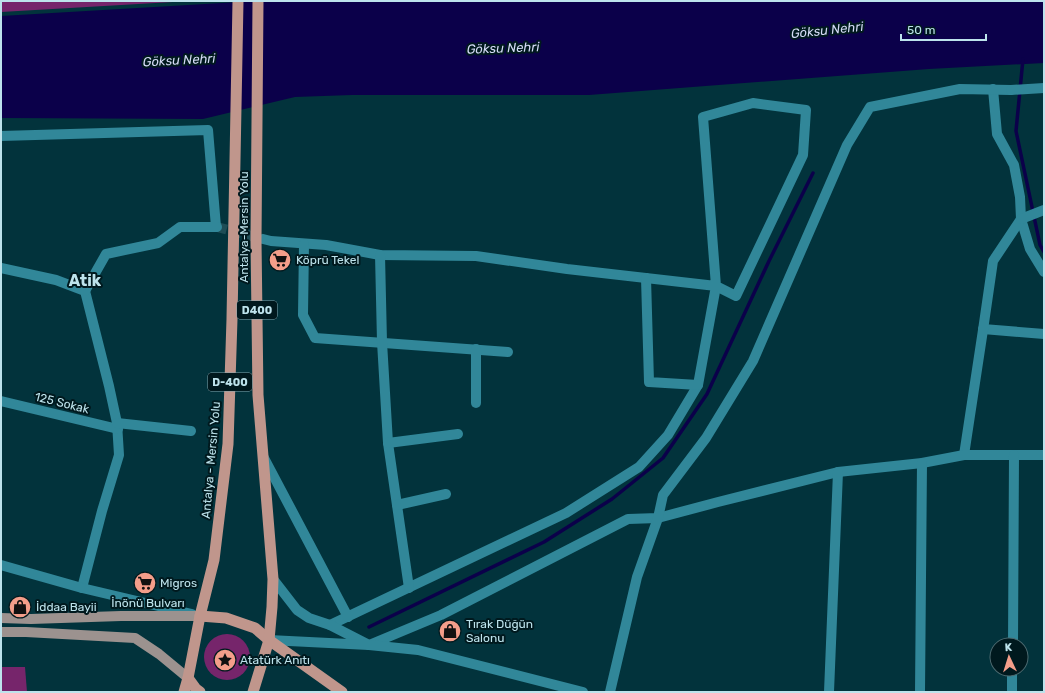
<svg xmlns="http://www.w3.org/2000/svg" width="1045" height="693" font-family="Rubik,sans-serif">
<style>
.green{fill:#76256b}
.water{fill:#0b004a}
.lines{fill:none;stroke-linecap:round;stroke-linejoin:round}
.stream{stroke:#0b004a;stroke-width:3.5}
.minor-tunnel{stroke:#1e4d56;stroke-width:10;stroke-dasharray:10 5;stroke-linecap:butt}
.minor{stroke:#318799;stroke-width:10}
.tertiary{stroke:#318799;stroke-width:10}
.primary{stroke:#9c928f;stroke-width:10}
.trunk{stroke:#c0968c;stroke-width:11}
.labels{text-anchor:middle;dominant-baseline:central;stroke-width:4;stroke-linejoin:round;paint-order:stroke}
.shield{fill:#00191e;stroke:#84a6ae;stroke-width:1}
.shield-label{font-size:11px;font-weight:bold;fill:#bde3ec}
.street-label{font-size:12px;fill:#bde3ec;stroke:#00191e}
.poi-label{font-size:12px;fill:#bde3ec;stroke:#00191e;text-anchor:start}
.water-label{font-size:13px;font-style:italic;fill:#d4dbf6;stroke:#00191e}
.district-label{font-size:16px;font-weight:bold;fill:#bde3ec;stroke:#00191e}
</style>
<rect width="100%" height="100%" fill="#02333c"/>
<g class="green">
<path d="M1,1H190L1,12Z"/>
<circle cx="227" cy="657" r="23"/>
<path d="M1,667H25L27,692H1Z"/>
</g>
<path class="water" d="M257,1H1044V63L929,69L589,95H352L295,97L203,119L1,118V16Z"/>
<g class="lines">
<g class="stream">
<path d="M1023,59L1016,131L1040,245L1044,252"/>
<path d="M369,627L544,542L612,499L663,458L707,394L769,261L813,173"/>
</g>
<path class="minor-tunnel" d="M217,227L263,239"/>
<g class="minor">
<path d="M993,89L997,134L1014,165L1020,197L1021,219L1030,249L1044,272"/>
<path d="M1,136L208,130L216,227"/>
<path d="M263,239L271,241L326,245L380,255L476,256L567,269L716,286L736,296L803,155L806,110L753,103L703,117L716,286L698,385L668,435L639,467L566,513L330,625"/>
<path d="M304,244L303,315L315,338L508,352"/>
<path d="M380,255L382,342L388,443L409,588"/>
<path d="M1,268L56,280L85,291L109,386L117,423L119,455L102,511L82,588"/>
<path d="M646,278L649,382L698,385"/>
<path d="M85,291L106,254L158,243L180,227H217"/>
<path d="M983,329L1044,334"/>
<path d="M476,349V403"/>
<path d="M1,401L118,429"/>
<path d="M117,423L191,431"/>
<path d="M388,443L458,434"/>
<path d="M964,455L983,330L993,261L1021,219"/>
<path d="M263,456L348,617"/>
<path d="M397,505L446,494"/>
<path d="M1,565L82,588L192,614"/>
<path d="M273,579L297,610L309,618L330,625L369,645L441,615L628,519L658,518L718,502L838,472L922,463L964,455H1044"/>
<path d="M1013,645L1014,455"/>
<path d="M610,692L637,577L658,518L663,495L706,438L753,361L847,145L870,107L960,89L1011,90"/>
<path d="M829,692L838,472"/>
<path d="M920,692L922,463"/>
<path d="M1012,692V669"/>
</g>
<g class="tertiary">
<path d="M1011,90L1044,88"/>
<path d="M1021,219L1044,210"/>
<path d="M269,640L369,645L418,650L583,692"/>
</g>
<g class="primary">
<path d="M1,618L31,619L121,616H200"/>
<path d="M1,632H26L135,638L159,654L188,678"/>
</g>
<g class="trunk">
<path d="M200,616L226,618L255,628L269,640L342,692"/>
<path d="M188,678L196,689L200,692"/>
<path d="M184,692L188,678L200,616L214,560L228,444L232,319L238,1"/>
<path d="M253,692L269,640L272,607L273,579L258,395L256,240L258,1"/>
</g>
</g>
<defs>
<g id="supermarket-disc" transform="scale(1.15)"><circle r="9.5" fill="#f49e8a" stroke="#00191e"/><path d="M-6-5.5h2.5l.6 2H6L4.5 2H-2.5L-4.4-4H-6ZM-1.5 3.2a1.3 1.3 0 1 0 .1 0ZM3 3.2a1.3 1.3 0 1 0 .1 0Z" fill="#111"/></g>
<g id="shop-disc" transform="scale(1.15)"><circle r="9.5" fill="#f49e8a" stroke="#00191e"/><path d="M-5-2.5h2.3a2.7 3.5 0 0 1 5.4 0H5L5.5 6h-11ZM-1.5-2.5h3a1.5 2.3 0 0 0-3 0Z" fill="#111"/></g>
<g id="sight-disc" transform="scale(1.15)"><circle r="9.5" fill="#f49e8a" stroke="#00191e"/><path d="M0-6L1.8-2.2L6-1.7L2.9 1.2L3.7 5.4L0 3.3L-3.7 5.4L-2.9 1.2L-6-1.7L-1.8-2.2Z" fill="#111"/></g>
</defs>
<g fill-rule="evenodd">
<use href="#supermarket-disc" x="280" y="260"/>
<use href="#supermarket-disc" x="145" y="583"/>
<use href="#shop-disc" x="20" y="607"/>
<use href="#shop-disc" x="450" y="631"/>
<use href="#sight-disc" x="225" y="660"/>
</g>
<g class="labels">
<g class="shield">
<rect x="237" y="301" width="40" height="18" rx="3"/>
<rect x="208" y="373" width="44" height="18" rx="3"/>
</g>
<g class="shield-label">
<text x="257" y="310">D400</text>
<text x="230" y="382">D-400</text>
</g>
<g class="street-label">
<text transform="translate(244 227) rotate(-90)">Antalya-Mersin Yolu</text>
<text transform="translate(62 403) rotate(14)">125 Sokak</text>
<text transform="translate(211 460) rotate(-85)">Antalya - Mersin Yolu</text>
<text x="148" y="603">İnönü Bulvarı</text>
</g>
<g class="poi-label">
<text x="296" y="260">Köprü Tekel</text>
<text x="160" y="583">Migros</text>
<text x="36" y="607">İddaa Bayii</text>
<text x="466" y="624">Tırak Düğün<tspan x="466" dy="14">Salonu</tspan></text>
<text x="240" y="660">Atatürk Anıtı</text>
</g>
<g class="water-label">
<text transform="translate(827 30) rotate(-6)">Göksu Nehri</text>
<text transform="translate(503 48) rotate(-2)">Göksu Nehri</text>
<text transform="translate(179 60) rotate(-3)">Göksu Nehri</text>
</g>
<g class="district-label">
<text x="85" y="280">Atik</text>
</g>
</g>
<rect width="1045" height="693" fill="none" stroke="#bde3ec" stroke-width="4"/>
<g transform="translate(1009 657) rotate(356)"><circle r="19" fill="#00191e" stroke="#4c6a70"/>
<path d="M0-3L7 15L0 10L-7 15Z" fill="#f49e8a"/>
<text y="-6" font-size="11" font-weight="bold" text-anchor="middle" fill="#bde3ec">K</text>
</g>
<path d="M901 34v6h85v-6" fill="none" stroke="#bde3ec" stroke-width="2"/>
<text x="907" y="34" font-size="12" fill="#bde3ec" stroke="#00191e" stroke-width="3" paint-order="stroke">50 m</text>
</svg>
